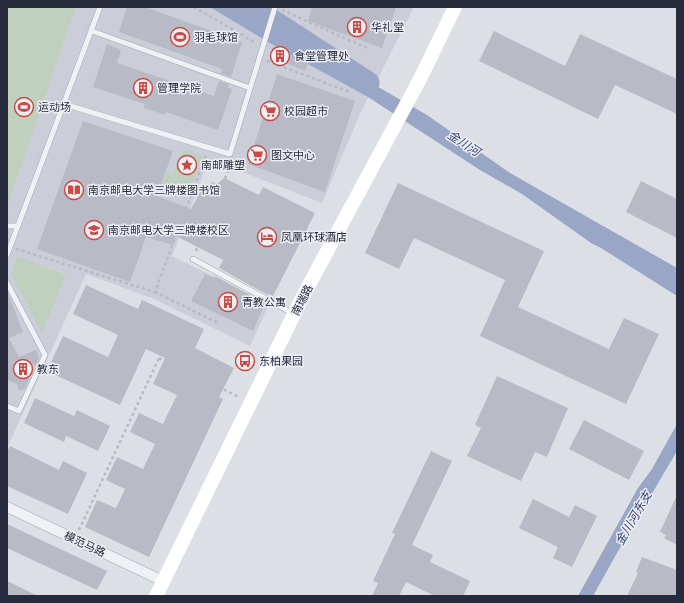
<svg xmlns="http://www.w3.org/2000/svg" width="684" height="603" font-family="Quicksand,'Noto Sans SC',sans-serif">
<rect width="100%" height="100%" fill="#dddfe7"/>
<!-- built -->
<path fill="#cbced8" d="M 7,7 L 414,7 L 360,114 L 322,203 L 209,159 L 172,256 L 269,304 L 250,346 L 154,299 L 86,274 L 7,448 Z"/>
<!-- green -->
<path fill="#c0d0bf" d="M 7,7 L 76,7 L 7,207 Z
M 183,149 L 202,156 L 188,197 L 161,187 L 166,172 L 173,175 Z
M 17,256 L 66,275 L 42,333 L 11,274 Z"/>
<!-- water -->
<path fill="#99a6c6" d="M 210,7 L 243,7 L 312,49 L 427,115 L 510,173 L 677,268 L 677,296 L 601,248 L 591,243 L 522,194 L 480,170 L 368,97 L 268,42 Z
M 677,424 L 677,451 L 617,553 L 593,596 L 578,596 L 638,488 L 652,469 Z"/>
<g fill="none" stroke-linecap="round" stroke-linejoin="round">
<!-- river -->
<path stroke="#99a6c6" stroke-width="23" d="M 251,7 L 368,83"/>
</g>
<!-- building -->
<path fill="#b8bac6" d="M 127,7 L 145,7 L 242,42 L 231,77 L 221,73 L 222,69 L 119,32 Z
M 312,7 L 396,7 L 382,48 L 308,21 Z
M 494,31 L 565,66 L 580,34 L 677,79 L 677,114 L 615,85 L 598,119 L 479,61 Z
M 107,44 L 121,50 L 117,63 L 214,96 L 219,81 L 229,84 L 228,88 L 232,89 L 218,130 L 166,112 L 165,115 L 154,111 L 143,108 L 145,104 L 93,87 Z
M 273,47 L 308,63 L 305,71 L 270,56 Z
M 277,74 L 355,101 L 325,192 L 248,164 Z
M 83,121 L 173,151 L 157,196 L 191,209 L 200,192 L 211,182 L 217,184 L 224,178 L 259,195 L 263,187 L 315,213 L 273,296 L 269,294 L 268,295 L 219,268 L 223,260 L 176,236 L 173,245 L 146,237 L 130,282 L 37,249 Z
M 641,181 L 677,199 L 677,238 L 626,212 Z
M 398,183 L 544,251 L 518,307 L 609,349 L 624,318 L 659,334 L 626,404 L 480,336 L 505,280 L 414,238 L 399,269 L 365,253 Z
M 205,274 L 214,278 L 215,276 L 265,303 L 253,331 L 191,301 Z
M 86,285 L 138,309 L 142,300 L 204,329 L 195,348 L 234,368 L 219,397 L 223,399 L 149,557 L 85,527 L 97,500 L 116,508 L 125,489 L 106,480 L 117,457 L 143,469 L 155,444 L 130,432 L 139,413 L 163,424 L 177,395 L 153,384 L 165,358 L 146,349 L 120,405 L 47,371 L 63,336 L 108,357 L 118,335 L 73,314 Z
M 8,293 L 23,332 L 9,338 L 19,357 L 36,350 L 39,358 L 36,366 L 20,358 L 30,377 L 25,388 L 19,391 L 17,384 L 7,380 Z
M 497,376 L 568,408 L 547,457 L 535,452 L 521,481 L 467,456 L 481,428 L 475,425 Z
M 35,398 L 74,416 L 77,410 L 110,426 L 98,451 L 66,436 L 64,442 L 24,423 Z
M 584,420 L 644,451 L 629,480 L 569,449 Z
M 10,446 L 59,470 L 63,461 L 87,473 L 68,514 L 7,486 L 7,452 Z
M 431,451 L 452,461 L 412,545 L 433,555 L 430,562 L 470,581 L 463,596 L 435,596 L 406,582 L 399,596 L 372,596 L 378,583 L 373,581 L 395,534 L 392,533 Z
M 677,495 L 677,545 L 664,538 L 666,535 L 660,532 Z
M 533,499 L 569,517 L 575,505 L 597,516 L 572,567 L 553,558 L 558,547 L 519,528 Z
M 7,524 L 107,571 L 97,590 L 7,548 Z
M 642,557 L 677,570 L 677,596 L 627,596 L 638,573 L 636,572 Z
M 7,581 L 38,596 L 7,596 Z"/>
<g fill="none" stroke-linecap="round" stroke-linejoin="round">
<defs>
<path id="lane" d="M 92,31 L 250,88
M 64,104 L 230,154 L 275,7
M 7,226 L 18,226
M 7,255 L 100,7
M 193,259 L 294,314
M 7,283 L 45,355 L 19,411 L 7,406"/>
<path id="street" d="M 7,507 L 163,581"/>
</defs>
<!-- lane casing -->
<use href="#lane" stroke="#a3a5b1" stroke-width="6"/>
<!-- street casing -->
<use href="#street" stroke="#a3a5b1" stroke-width="11"/>
<!-- path -->
<path stroke="#b8bac1" stroke-width="2.5" stroke-dasharray="3 3" stroke-linecap="butt" d="M 194,7 L 256,43
M 282,10 L 367,48
M 267,61 L 350,92
M 16,249 L 155,292 L 206,155
M 196,251 L 230,166 L 230,161
M 155,292 L 218,323
M 159,358 L 239,397
M 79,530 L 172,330"/>
<!-- lane -->
<use href="#lane" stroke="#f0f1f5" stroke-width="5"/>
<!-- street -->
<use href="#street" stroke="#f0f1f5" stroke-width="10"/>
<!-- secondary -->
<path stroke="#fff" stroke-width="14" d="M 156,596 L 303,296 L 420,79 L 455,7"/>
</g>
<!-- icons -->
<defs>
<symbol id="building-ring" viewBox="-11 -11 22 22"><circle r="9.5" fill="#edeef4" stroke="#c84c46" stroke-width="1.5"/><path d="M-4-6H4V6H1V3H-1V6H-4ZM-2.5-4.3h1.7v1.8h-1.7ZM.8-4.3h1.7v1.8H.8ZM-2.5-1h1.7V.8h-1.7ZM.8-1h1.7V.8H.8Z" fill="#c84c46"/></symbol>
<symbol id="stadium-ring" viewBox="-11 -11 22 22"><circle r="9.5" fill="#edeef4" stroke="#c84c46" stroke-width="1.5"/><path d="M0-5a6.5 5 0 1 0 0 10a6.5 5 0 1 0 0-10ZM-3.5-1.8h7v3.6h-7Z" fill="#c84c46"/></symbol>
<symbol id="supermarket-ring" viewBox="-11 -11 22 22"><circle r="9.5" fill="#edeef4" stroke="#c84c46" stroke-width="1.5"/><path d="M-6-5.5h2.5l.6 2H6L4.5 2H-2.5L-4.4-4H-6ZM-1.5 3.2a1.3 1.3 0 1 0 .1 0ZM3 3.2a1.3 1.3 0 1 0 .1 0Z" fill="#c84c46"/></symbol>
<symbol id="sight-ring" viewBox="-11 -11 22 22"><circle r="9.5" fill="#edeef4" stroke="#c84c46" stroke-width="1.5"/><path d="M0-6L1.8-2.2L6-1.7L2.9 1.2L3.7 5.4L0 3.3L-3.7 5.4L-2.9 1.2L-6-1.7L-1.8-2.2Z" fill="#c84c46"/></symbol>
<symbol id="library-ring" viewBox="-11 -11 22 22"><circle r="9.5" fill="#edeef4" stroke="#c84c46" stroke-width="1.5"/><path d="M-6-4Q-3-5.5-.7-3.5V5Q-3 3-6 4ZM6-4Q3-5.5 .7-3.5V5Q3 3 6 4Z" fill="#c84c46"/></symbol>
<symbol id="university-ring" viewBox="-11 -11 22 22"><circle r="9.5" fill="#edeef4" stroke="#c84c46" stroke-width="1.5"/><path d="M0-5L7-2L0 1L-7-2ZM-4 1L0 2.5L4 1V4Q0 6-4 4Z" fill="#c84c46"/></symbol>
<symbol id="hotel-ring" viewBox="-11 -11 22 22"><circle r="9.5" fill="#edeef4" stroke="#c84c46" stroke-width="1.5"/><path d="M-6-4.5h1.5V1H6V5H4.5V3h-9V5H-6ZM-4 0a1.8 1.8 0 1 1 3.6 0ZM.5 0V-2.5h3Q6-2.5 6 0Z" fill="#c84c46"/></symbol>
<symbol id="bus-ring" viewBox="-11 -11 22 22"><circle r="9.5" fill="#edeef4" stroke="#c84c46" stroke-width="1.5"/><path d="M-5-6H5V4H4V6H2V4H-2V6H-4V4H-5ZM-3.5-4V0h7V-4ZM-3.5 1.2v1.5H-2V1.2ZM2 1.2v1.5H3.5V1.2Z" fill="#c84c46"/></symbol>
</defs>
<g fill-rule="evenodd">
<use href="#building-ring" x="346" y="16" width="22" height="22"/>
<use href="#stadium-ring" x="169" y="26" width="22" height="22"/>
<use href="#building-ring" x="269" y="45" width="22" height="22"/>
<use href="#building-ring" x="132" y="77" width="22" height="22"/>
<use href="#stadium-ring" x="13" y="96" width="22" height="22"/>
<use href="#supermarket-ring" x="259" y="100" width="22" height="22"/>
<use href="#supermarket-ring" x="246" y="144" width="22" height="22"/>
<use href="#sight-ring" x="176" y="154" width="22" height="22"/>
<use href="#library-ring" x="63" y="179" width="22" height="22"/>
<use href="#university-ring" x="83" y="219" width="22" height="22"/>
<use href="#hotel-ring" x="256" y="226" width="22" height="22"/>
<use href="#building-ring" x="217" y="291" width="22" height="22"/>
<use href="#bus-ring" x="234" y="350" width="22" height="22"/>
<use href="#building-ring" x="12" y="358" width="22" height="22"/>
</g>
<g text-anchor="middle" dominant-baseline="central" stroke-width="3" stroke-linejoin="round" paint-order="stroke">
<!-- poi labels -->
<g font-size="11" fill="#272b3d" stroke="#edeef4" text-anchor="start">
<text x="371" y="27">华礼堂</text>
<text x="194" y="37">羽毛球馆</text>
<text x="294" y="56">食堂管理处</text>
<text x="157" y="88">管理学院</text>
<text x="38" y="107">运动场</text>
<text x="284" y="111">校园超市</text>
<text x="271" y="155">图文中心</text>
<text x="201" y="165">南邮雕塑</text>
<text x="88" y="190">南京邮电大学三牌楼图书馆</text>
<text x="108" y="230">南京邮电大学三牌楼校区</text>
<text x="281" y="237">凤凰环球酒店</text>
<text x="242" y="302">青教公寓</text>
<text x="259" y="361">东柏果园</text>
<text x="37" y="369">教东</text>
</g>
<!-- street labels -->
<g font-size="11" fill="#272b3d" stroke="#edeef4">
<text transform="translate(302 300) rotate(-63)">南瑞路</text>
<text transform="translate(85 544) rotate(25)">模范马路</text>
</g>
<!-- water labels -->
<g font-size="12" font-style="italic" fill="#33426f" stroke="#edeef4">
<text transform="translate(464 143) rotate(33)">金川河</text>
<text transform="translate(633 518) rotate(-60)">金川河东支</text>
</g>
</g>
<!-- border -->
<rect width="684" height="603" fill="none" stroke="#272b3d" stroke-width="16"/>
</svg>
